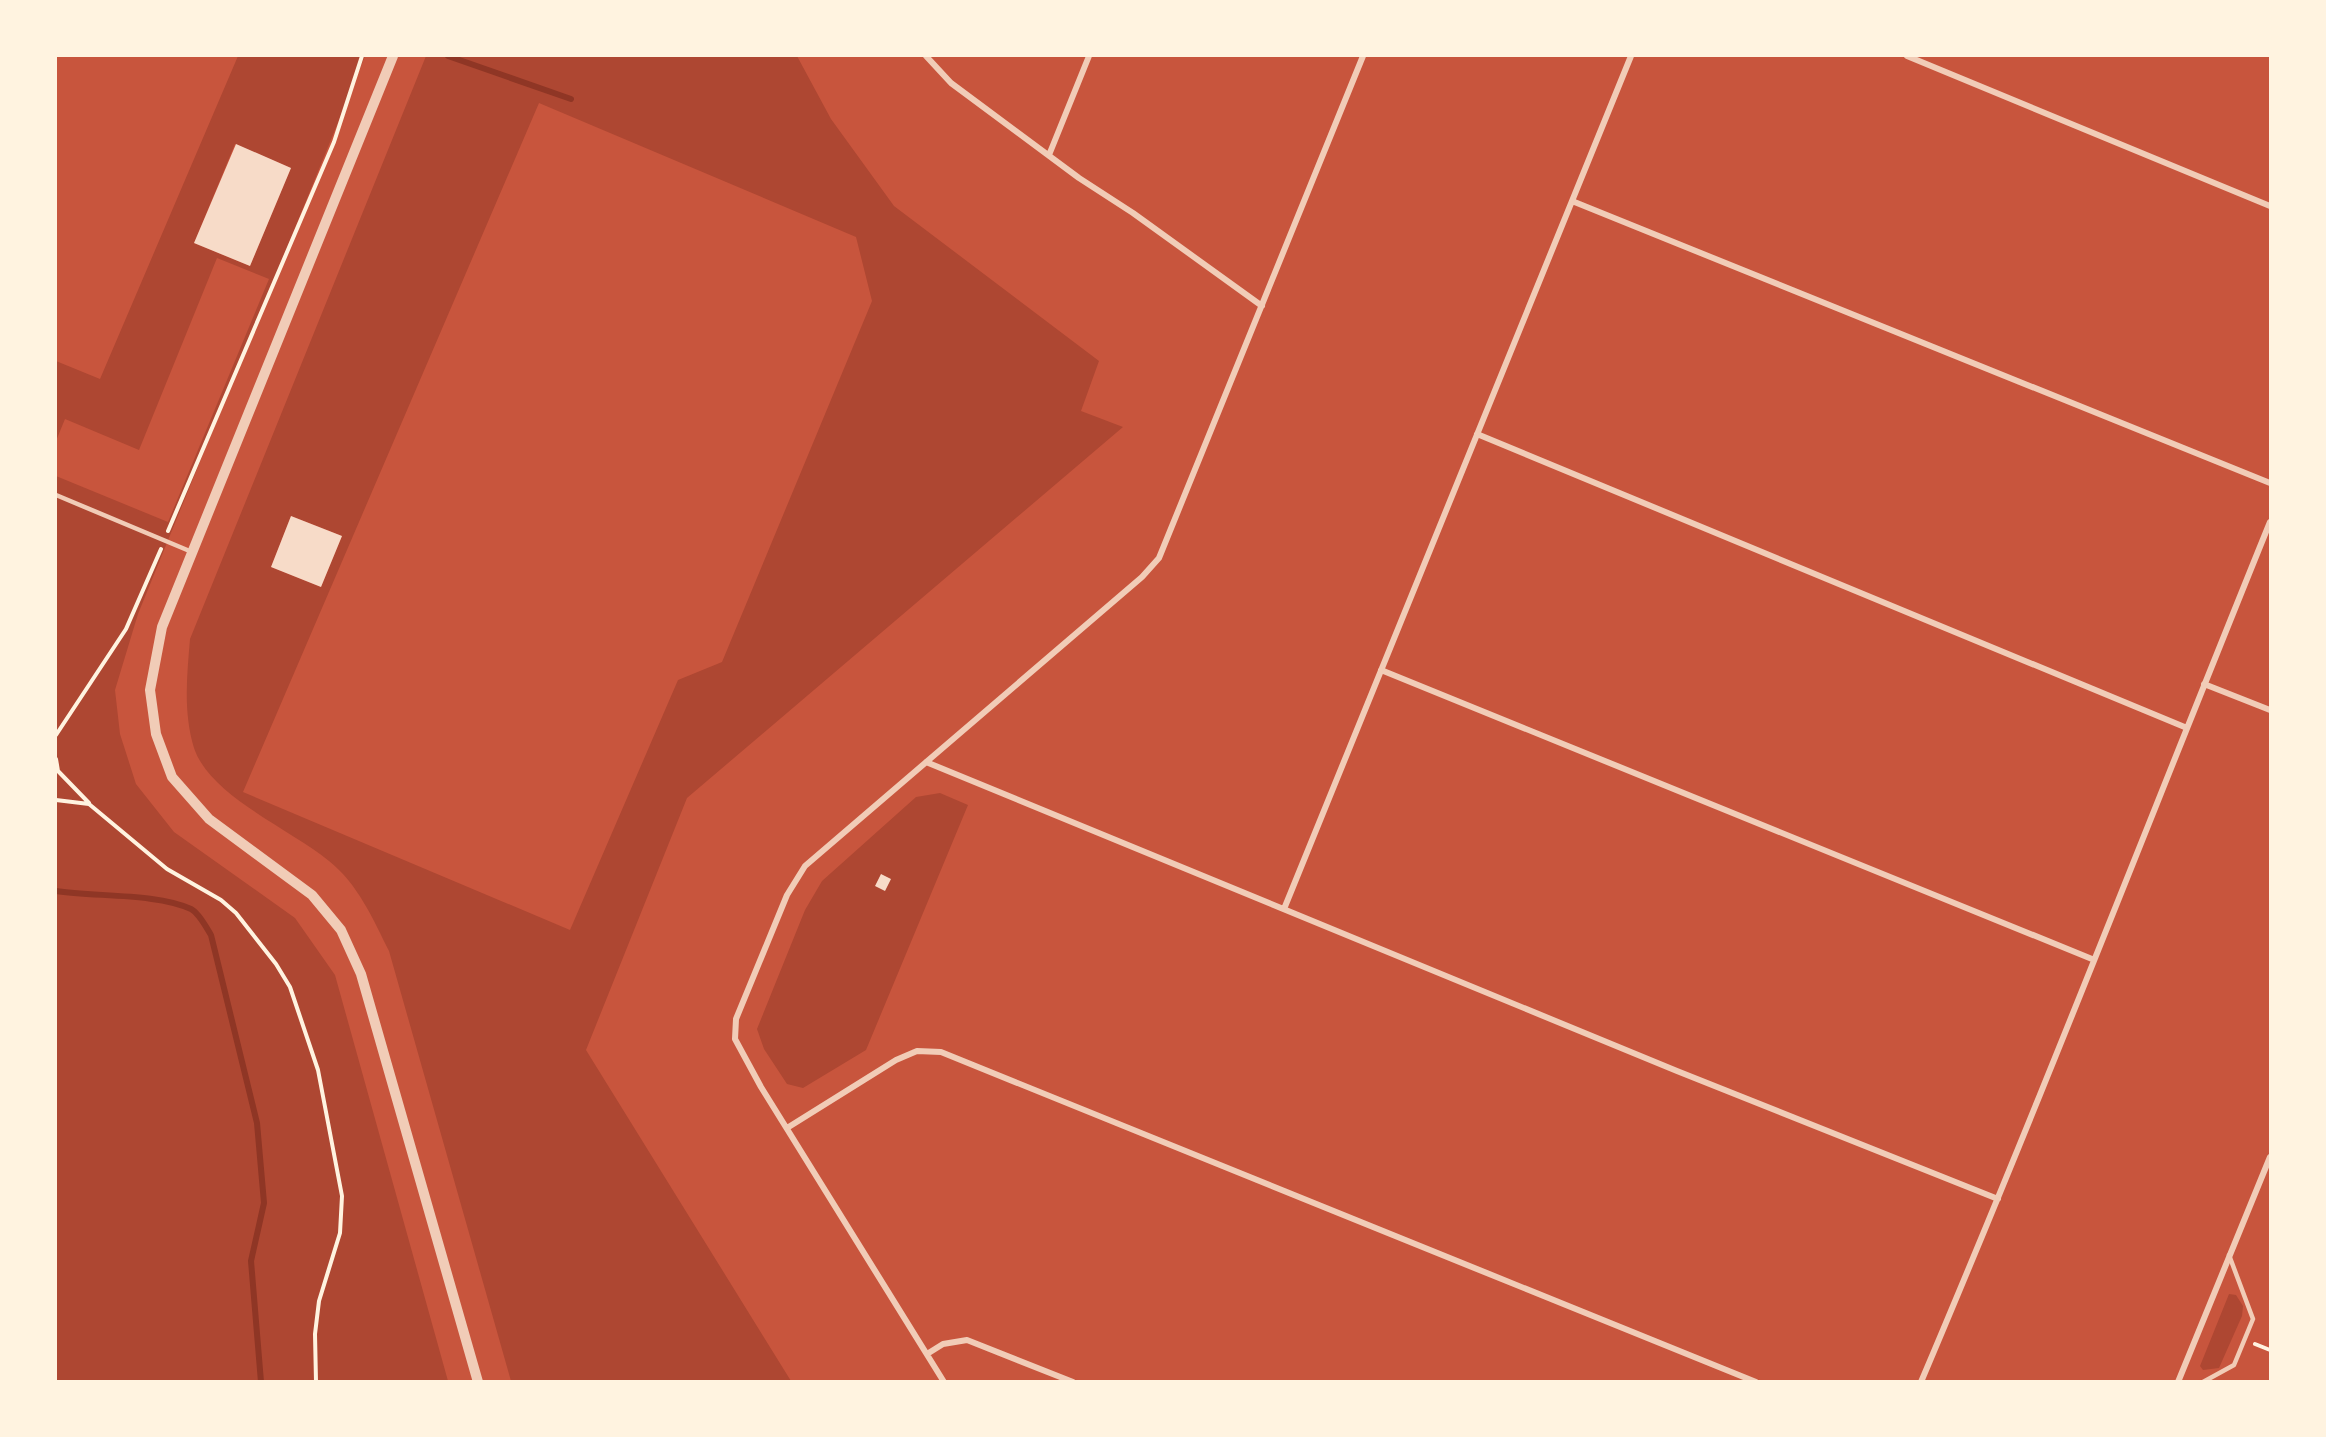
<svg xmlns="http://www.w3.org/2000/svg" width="2326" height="1437" font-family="Roboto,sans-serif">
<rect width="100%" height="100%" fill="#c8553d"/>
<!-- green -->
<path fill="#ae4732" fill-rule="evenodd" d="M 238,56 L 365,56 L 138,614 L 115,690 L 120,734 L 136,784 L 174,832 L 295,918 L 335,975 L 448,1381 L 56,1381 L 56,476 L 168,522 L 269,279 L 217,258 L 139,450 L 65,419 L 56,441 L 56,361 L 100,379 ZM 235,144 L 291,168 L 250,266 L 194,243 Z
M 426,56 L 797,56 L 831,119 L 894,206 L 1099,361 L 1081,411 L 1123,427 L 687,798 L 586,1050 L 791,1381 L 511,1381 L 389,951 C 373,919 358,884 329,861 C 290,829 210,796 194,748 C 183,712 187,675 190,639 ZM 539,103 L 856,237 L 872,301 L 722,662 L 678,680 L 570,930 L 243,792 ZM 291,516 L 342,536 L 321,587 L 271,567 Z
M 940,793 L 968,805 L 866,1050 L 803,1088 L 787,1084 L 764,1049 L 757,1029 L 805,910 L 822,881 L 916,797 Z
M 2229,1294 L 2236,1295 L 2243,1306 L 2242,1316 L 2219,1368 L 2203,1370 L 2200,1366 Z"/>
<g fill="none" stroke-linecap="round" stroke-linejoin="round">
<!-- stream -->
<path stroke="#8f3625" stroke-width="6" d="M 448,56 L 571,99
M 56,891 C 94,897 157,893 191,909 C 199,913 206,927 211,935 L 257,1123 L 264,1203 L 251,1261 L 261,1382"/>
</g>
<!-- building -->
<path fill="#f7dbc8" d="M 236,144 L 291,168 L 250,266 L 194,243 Z
M 291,516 L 342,536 L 321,587 L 271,567 Z
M 881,874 L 891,879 L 885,891 L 875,886 Z"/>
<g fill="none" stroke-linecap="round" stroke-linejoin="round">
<!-- path -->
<path stroke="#fff3e0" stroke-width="4" d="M 168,531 L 334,142 L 362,56
M 56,735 L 126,629 L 161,549
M 56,759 L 58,771 L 89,803
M 56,800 L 89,804 L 167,869 L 221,900 L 236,913 L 276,964 L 290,987 L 318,1070 L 342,1196 L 340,1233 L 319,1301 L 315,1334 L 316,1382
M 2255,1344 L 2270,1350"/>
<!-- service -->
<path stroke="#f1ccb7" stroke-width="4.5" d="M 56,495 L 192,552
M 2203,1382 L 2234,1365 L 2253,1319 L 2229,1255"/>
<!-- minor -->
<path stroke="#f1ccb7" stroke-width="6" d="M 926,56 L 951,83 L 1079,178 L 1133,213 L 1262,306
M 1907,56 L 2270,206
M 1049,155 L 1089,56
M 1572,201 L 2270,483
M 1477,434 L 2187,728
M 1381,670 L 2092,959
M 2204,684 L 2270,710
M 926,762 L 1677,1071 L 1998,1199
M 1284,909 L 1631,56
M 787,1128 L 896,1060 L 917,1051 L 941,1052 L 1756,1382
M 927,1354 L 943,1344 L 967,1340 L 1073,1382
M 944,1382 L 761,1087 L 735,1039 L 736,1019 L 787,895 L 805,866 L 1142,577 L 1159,558 L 1363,56
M 1921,1382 C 2042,1097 2154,808 2270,522
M 2178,1382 L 2270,1157"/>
<!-- tertiary -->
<path stroke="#f1ccb7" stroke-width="10" d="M 393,56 L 162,627 L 150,690 L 156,734 L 172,777 L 209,819 L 312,895 L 341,930 L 361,974 L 478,1382"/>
</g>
<!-- border -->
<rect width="2326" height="1437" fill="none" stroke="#fff3e0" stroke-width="114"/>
</svg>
